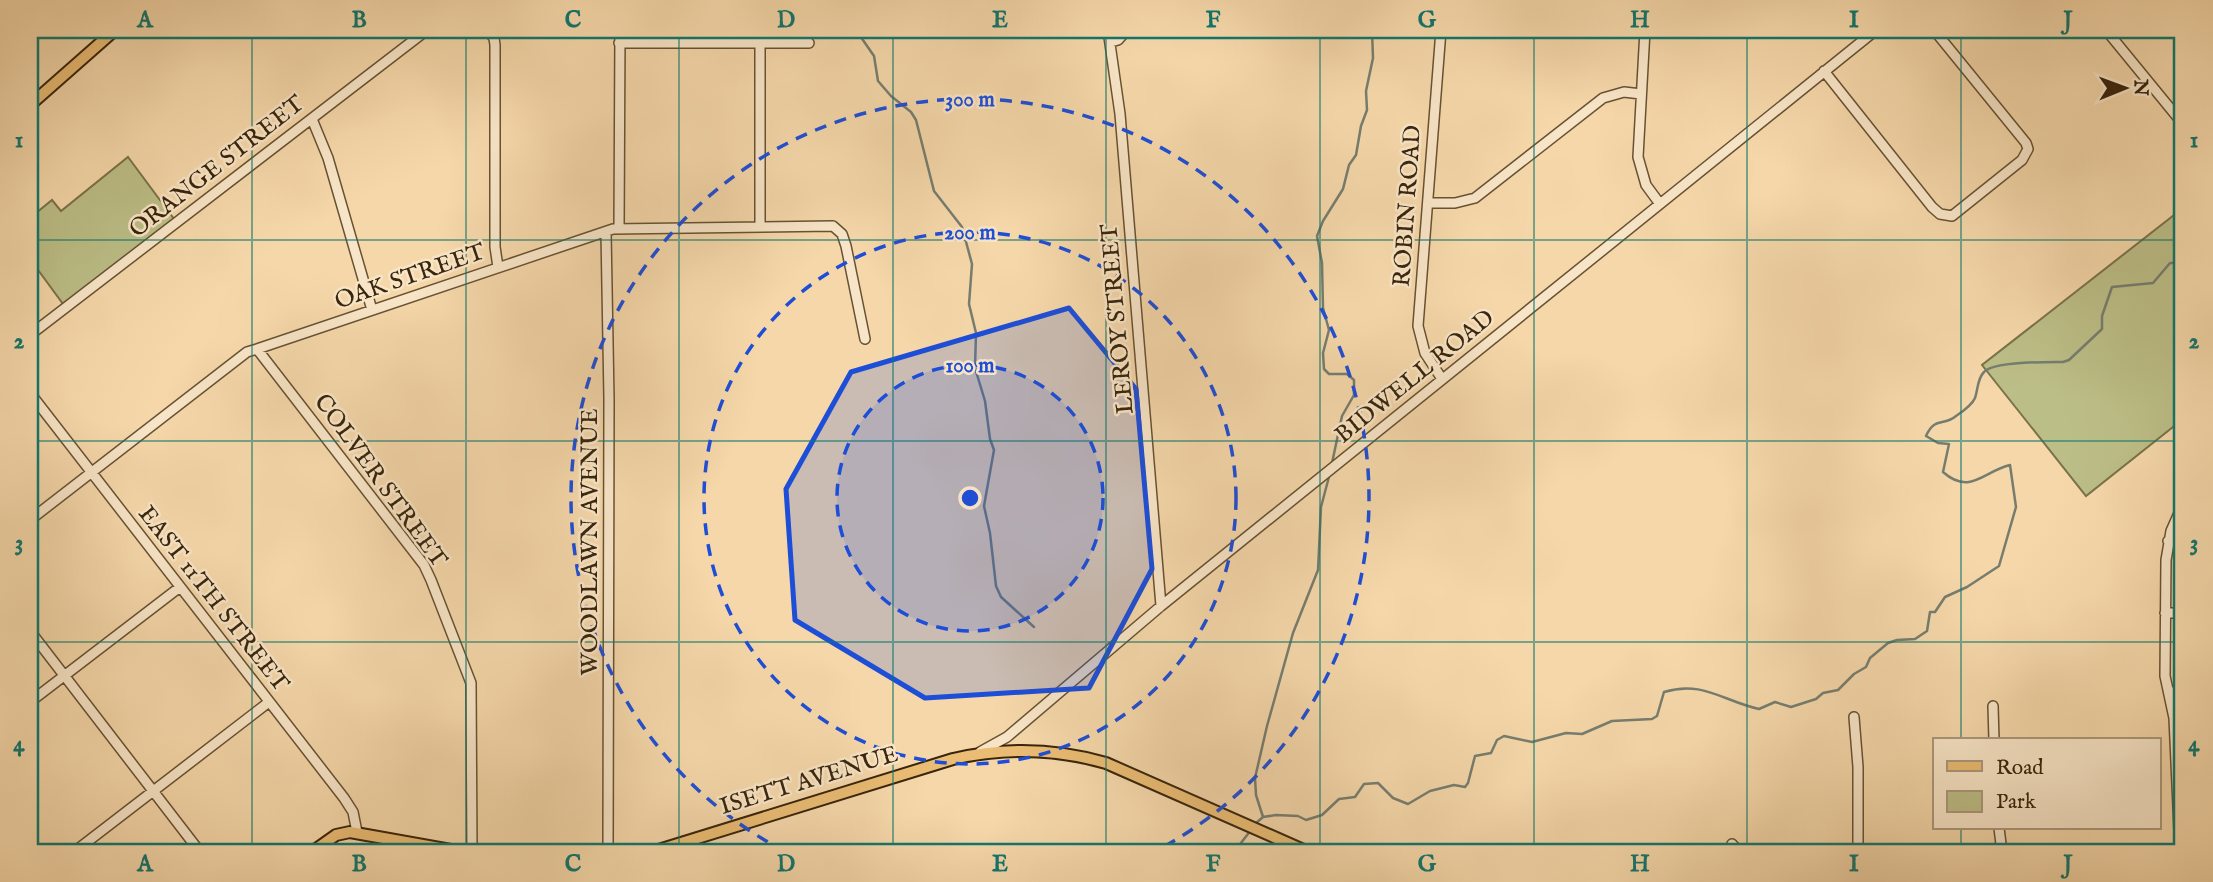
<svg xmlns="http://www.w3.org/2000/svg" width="2213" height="882" font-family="'IM FELL English',serif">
<rect width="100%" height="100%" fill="#f5d7a9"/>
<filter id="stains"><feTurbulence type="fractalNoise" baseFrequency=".00286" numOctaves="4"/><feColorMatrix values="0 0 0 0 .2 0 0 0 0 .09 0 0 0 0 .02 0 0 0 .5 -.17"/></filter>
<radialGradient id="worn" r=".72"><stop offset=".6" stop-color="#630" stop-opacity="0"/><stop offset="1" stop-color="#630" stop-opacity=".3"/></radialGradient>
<!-- green -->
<path fill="#bcbe87" stroke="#7a724a" stroke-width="2" d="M 128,157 L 177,223 L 66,308 L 30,259 L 30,218 L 52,200 L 61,211 Z
M 2183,208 L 2183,419 L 2086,496 L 1982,365 Z
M 2169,693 L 2183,693 L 2183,852 Z"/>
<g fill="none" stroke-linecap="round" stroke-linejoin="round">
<!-- stream -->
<path stroke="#767d6f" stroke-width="2.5" d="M 856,30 L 874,56 L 878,81 L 891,96 L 911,112 L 916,120 L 934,191 L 962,227 L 972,264 L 969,304 L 976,333 L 975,368 L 985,401 L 990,439 L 994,450 L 984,506 L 990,533 L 996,586 L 1001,597 L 1034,627
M 1332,463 L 1342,416 L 1354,395 L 1354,380 L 1347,374 L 1329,374 L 1324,369 L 1323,353 L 1329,330 L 1323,308 L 1322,263 L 1317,236 L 1323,221 L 1343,189 L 1349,165 L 1356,155 L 1361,126 L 1367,110 L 1366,91 L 1373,58 L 1372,30
M 1263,817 L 1256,795 L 1255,778 L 1267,726 L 1293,633 L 1318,570 L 1321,507 L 1330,473
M 1255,824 L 1263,817 L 1276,815 L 1298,816 L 1306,820 L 1322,815 L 1339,799 L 1355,797 L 1364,784 L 1378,783 L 1393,798 L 1408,804 L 1430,791 L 1454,785 L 1465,787 L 1468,783 L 1475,756 L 1491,753 L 1497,740 L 1504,736 L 1532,742 L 1566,733 L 1582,734 L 1612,721 L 1652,719 L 1657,716 L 1664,692 C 1702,680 1723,701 1759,709 L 1775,702 L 1791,707 L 1816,699 L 1823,693 L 1838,690 L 1854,674 L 1866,667 L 1870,658 L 1888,643 L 1897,640 L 1915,639 L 1927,631 L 1930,612 L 1935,612 L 1945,597 L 1967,587 L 1999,566 L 2016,507 L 2010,465 C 1984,471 1970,496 1943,472 L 1949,444 L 1938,443 L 1926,436 C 1935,416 1943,427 1956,416 C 1962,412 1972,405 1975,398 C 1978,390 1977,379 1984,372 C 1994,361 2047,362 2063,362 L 2069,360 L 2102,329 L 2102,316 L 2112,287 L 2153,283 L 2170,263 L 2179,263 L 2183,258
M 1234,852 L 1251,830"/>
<defs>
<path id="minor" d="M 487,30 L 494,38 L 495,45 L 495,247 L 498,267
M 1108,30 L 1120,114 L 1161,606
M 1441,30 L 1418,326 L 1425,353 L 1442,379
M 1645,30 L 1638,157 L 1646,185 L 1660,204
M 2106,30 L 2183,124
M 1111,42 L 1118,40 L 1127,30
M 619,43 L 809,43
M 1824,71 L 1932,207 L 1940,214 L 1952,216 L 2022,160 L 2028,149 L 2026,143 L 1934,30
M 312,119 L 328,158 L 372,310
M 1428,203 L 1455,203 L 1475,198 L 1603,98 L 1624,92 L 1641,94
M 760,226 L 760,44
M 619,229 L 620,30
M 606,232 L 609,399 L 608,852
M 30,335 L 427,30
M 257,349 L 424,565 L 431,580 L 471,683 L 472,852
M 30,393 L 344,798 L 353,812 L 357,832
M 30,520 L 247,352 L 257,349 L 613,229 L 833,226 L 842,234 L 846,246 L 865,339
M 2168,541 L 2183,541
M 2165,613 L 2183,613
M 30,631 L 200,852
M 2169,693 L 2183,690
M 30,702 L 180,587
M 1993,706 L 1994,740
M 1854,717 L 1858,767 L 1858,852
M 980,752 L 1007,737 L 1161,606 L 1876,30
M 1999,828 L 2002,852
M 1732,844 L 1739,852
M 74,852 L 269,702
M 2180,852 L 2174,718 L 2165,676 L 2166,560 L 2171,531 L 2183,504"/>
<path id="major" d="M 30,105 L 115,30
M 312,852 L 336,835 L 350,832 L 462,852
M 652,852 L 953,759 C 1005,747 1054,748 1106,763 L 1308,852"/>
</defs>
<!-- minor casing -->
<use href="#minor" stroke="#675233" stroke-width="12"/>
<!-- major casing -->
<use href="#major" stroke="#38250c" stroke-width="14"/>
<!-- minor -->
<use href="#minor" stroke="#f8e5c7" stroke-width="9"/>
<!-- major -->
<use href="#major" stroke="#eabc74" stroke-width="10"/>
</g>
<!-- marked area -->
<path fill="#1d4ed8" fill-opacity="0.2" stroke="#1d4ed8" stroke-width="5" stroke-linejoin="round" d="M 1069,308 L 1136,389 L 1152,569 L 1089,688 L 925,698 L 795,620 L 786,489 L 851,372 Z"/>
<!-- grid -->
<path fill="none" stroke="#0f766e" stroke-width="2" stroke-opacity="0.55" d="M 252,30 L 252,852M 466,30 L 466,852M 679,30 L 679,852M 893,30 L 893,852M 1106,30 L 1106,852M 1320,30 L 1320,852M 1534,30 L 1534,852M 1747,30 L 1747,852M 1961,30 L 1961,740M 30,240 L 2183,240M 30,441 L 2183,441M 30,642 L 2183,642M 1961,828 L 1961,852"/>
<!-- distance rings -->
<circle cx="970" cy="498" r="133" fill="#1d4ed8" fill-opacity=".12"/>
<g fill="none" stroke="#1d4ed8" stroke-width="3.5" stroke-dasharray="12 9">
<circle cx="970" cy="498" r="133"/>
<circle cx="970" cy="498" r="266"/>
<path d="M786 852A399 399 0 1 1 1154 852"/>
</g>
<g text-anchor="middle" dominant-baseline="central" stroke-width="5" stroke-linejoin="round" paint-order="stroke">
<!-- street labels -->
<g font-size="24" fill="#38250c" stroke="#f8e5c7">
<text transform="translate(217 167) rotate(-38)">ORANGE STREET</text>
<text transform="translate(1408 206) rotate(-86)">ROBIN ROAD</text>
<text transform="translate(410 277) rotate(-19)">OAK STREET</text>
<text transform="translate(1118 319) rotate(-95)">LEROY STREET</text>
<text transform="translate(1415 377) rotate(-39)">BIDWELL ROAD</text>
<text transform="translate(380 481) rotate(54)">COLVER STREET</text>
<text transform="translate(590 542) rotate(-90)">WOODLAWN AVENUE</text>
<text transform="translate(213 599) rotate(52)">EAST 11TH STREET</text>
<text transform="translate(809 781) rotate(-17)">ISETT AVENUE</text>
</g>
</g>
<circle cx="970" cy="498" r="10" fill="#1d4ed8" stroke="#f8e5c7" stroke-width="3.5"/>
<g font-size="21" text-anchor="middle" font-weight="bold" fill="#1d4ed8" stroke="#f8e5c7" stroke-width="5" stroke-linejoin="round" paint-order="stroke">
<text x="970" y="106">300 m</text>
<text x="970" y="239">200 m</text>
<text x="970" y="372">100 m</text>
</g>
<!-- margin -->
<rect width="2213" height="882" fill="none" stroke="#f5d7a9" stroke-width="77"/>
<!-- legend -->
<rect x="1933" y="738" width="228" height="91" fill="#f8e5c7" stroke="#ab987c" stroke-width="2"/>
<rect x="1947" y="761" width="35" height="10" fill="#eabc74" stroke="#ab987c" stroke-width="2"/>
<text x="1996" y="774" font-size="21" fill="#38250c">Road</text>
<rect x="1947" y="791" width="35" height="21" fill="#bcbe87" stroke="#ab987c" stroke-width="2"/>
<text x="1996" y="808" font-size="21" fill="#38250c">Park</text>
<!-- north arrow -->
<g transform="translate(2125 88) rotate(89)" stroke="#f8e5c7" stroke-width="5" paint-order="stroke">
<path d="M0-5L12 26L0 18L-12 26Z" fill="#38250c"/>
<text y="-10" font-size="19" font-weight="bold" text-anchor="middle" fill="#38250c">N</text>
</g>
<rect x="38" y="38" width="2136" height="806" fill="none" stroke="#0f766e" stroke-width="2.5"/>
<g font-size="23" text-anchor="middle" font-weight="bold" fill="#0f766e">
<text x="145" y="27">A</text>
<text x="359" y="27">B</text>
<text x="573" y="27">C</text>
<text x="786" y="27">D</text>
<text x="1000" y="27">E</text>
<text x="1213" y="27">F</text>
<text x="1427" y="27">G</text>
<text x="1640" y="27">H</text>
<text x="1854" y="27">I</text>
<text x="2068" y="27">J</text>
<text x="19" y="147">1</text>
<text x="2194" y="147">1</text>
<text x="19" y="348">2</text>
<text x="2194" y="348">2</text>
<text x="19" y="550">3</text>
<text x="2194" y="550">3</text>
<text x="19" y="751">4</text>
<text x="2194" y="751">4</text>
<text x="145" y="871">A</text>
<text x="359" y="871">B</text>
<text x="573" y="871">C</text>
<text x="786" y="871">D</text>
<text x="1000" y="871">E</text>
<text x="1213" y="871">F</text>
<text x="1427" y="871">G</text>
<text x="1640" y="871">H</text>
<text x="1854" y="871">I</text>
<text x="2068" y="871">J</text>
</g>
<rect width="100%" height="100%" filter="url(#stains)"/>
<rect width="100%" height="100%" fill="url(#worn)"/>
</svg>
